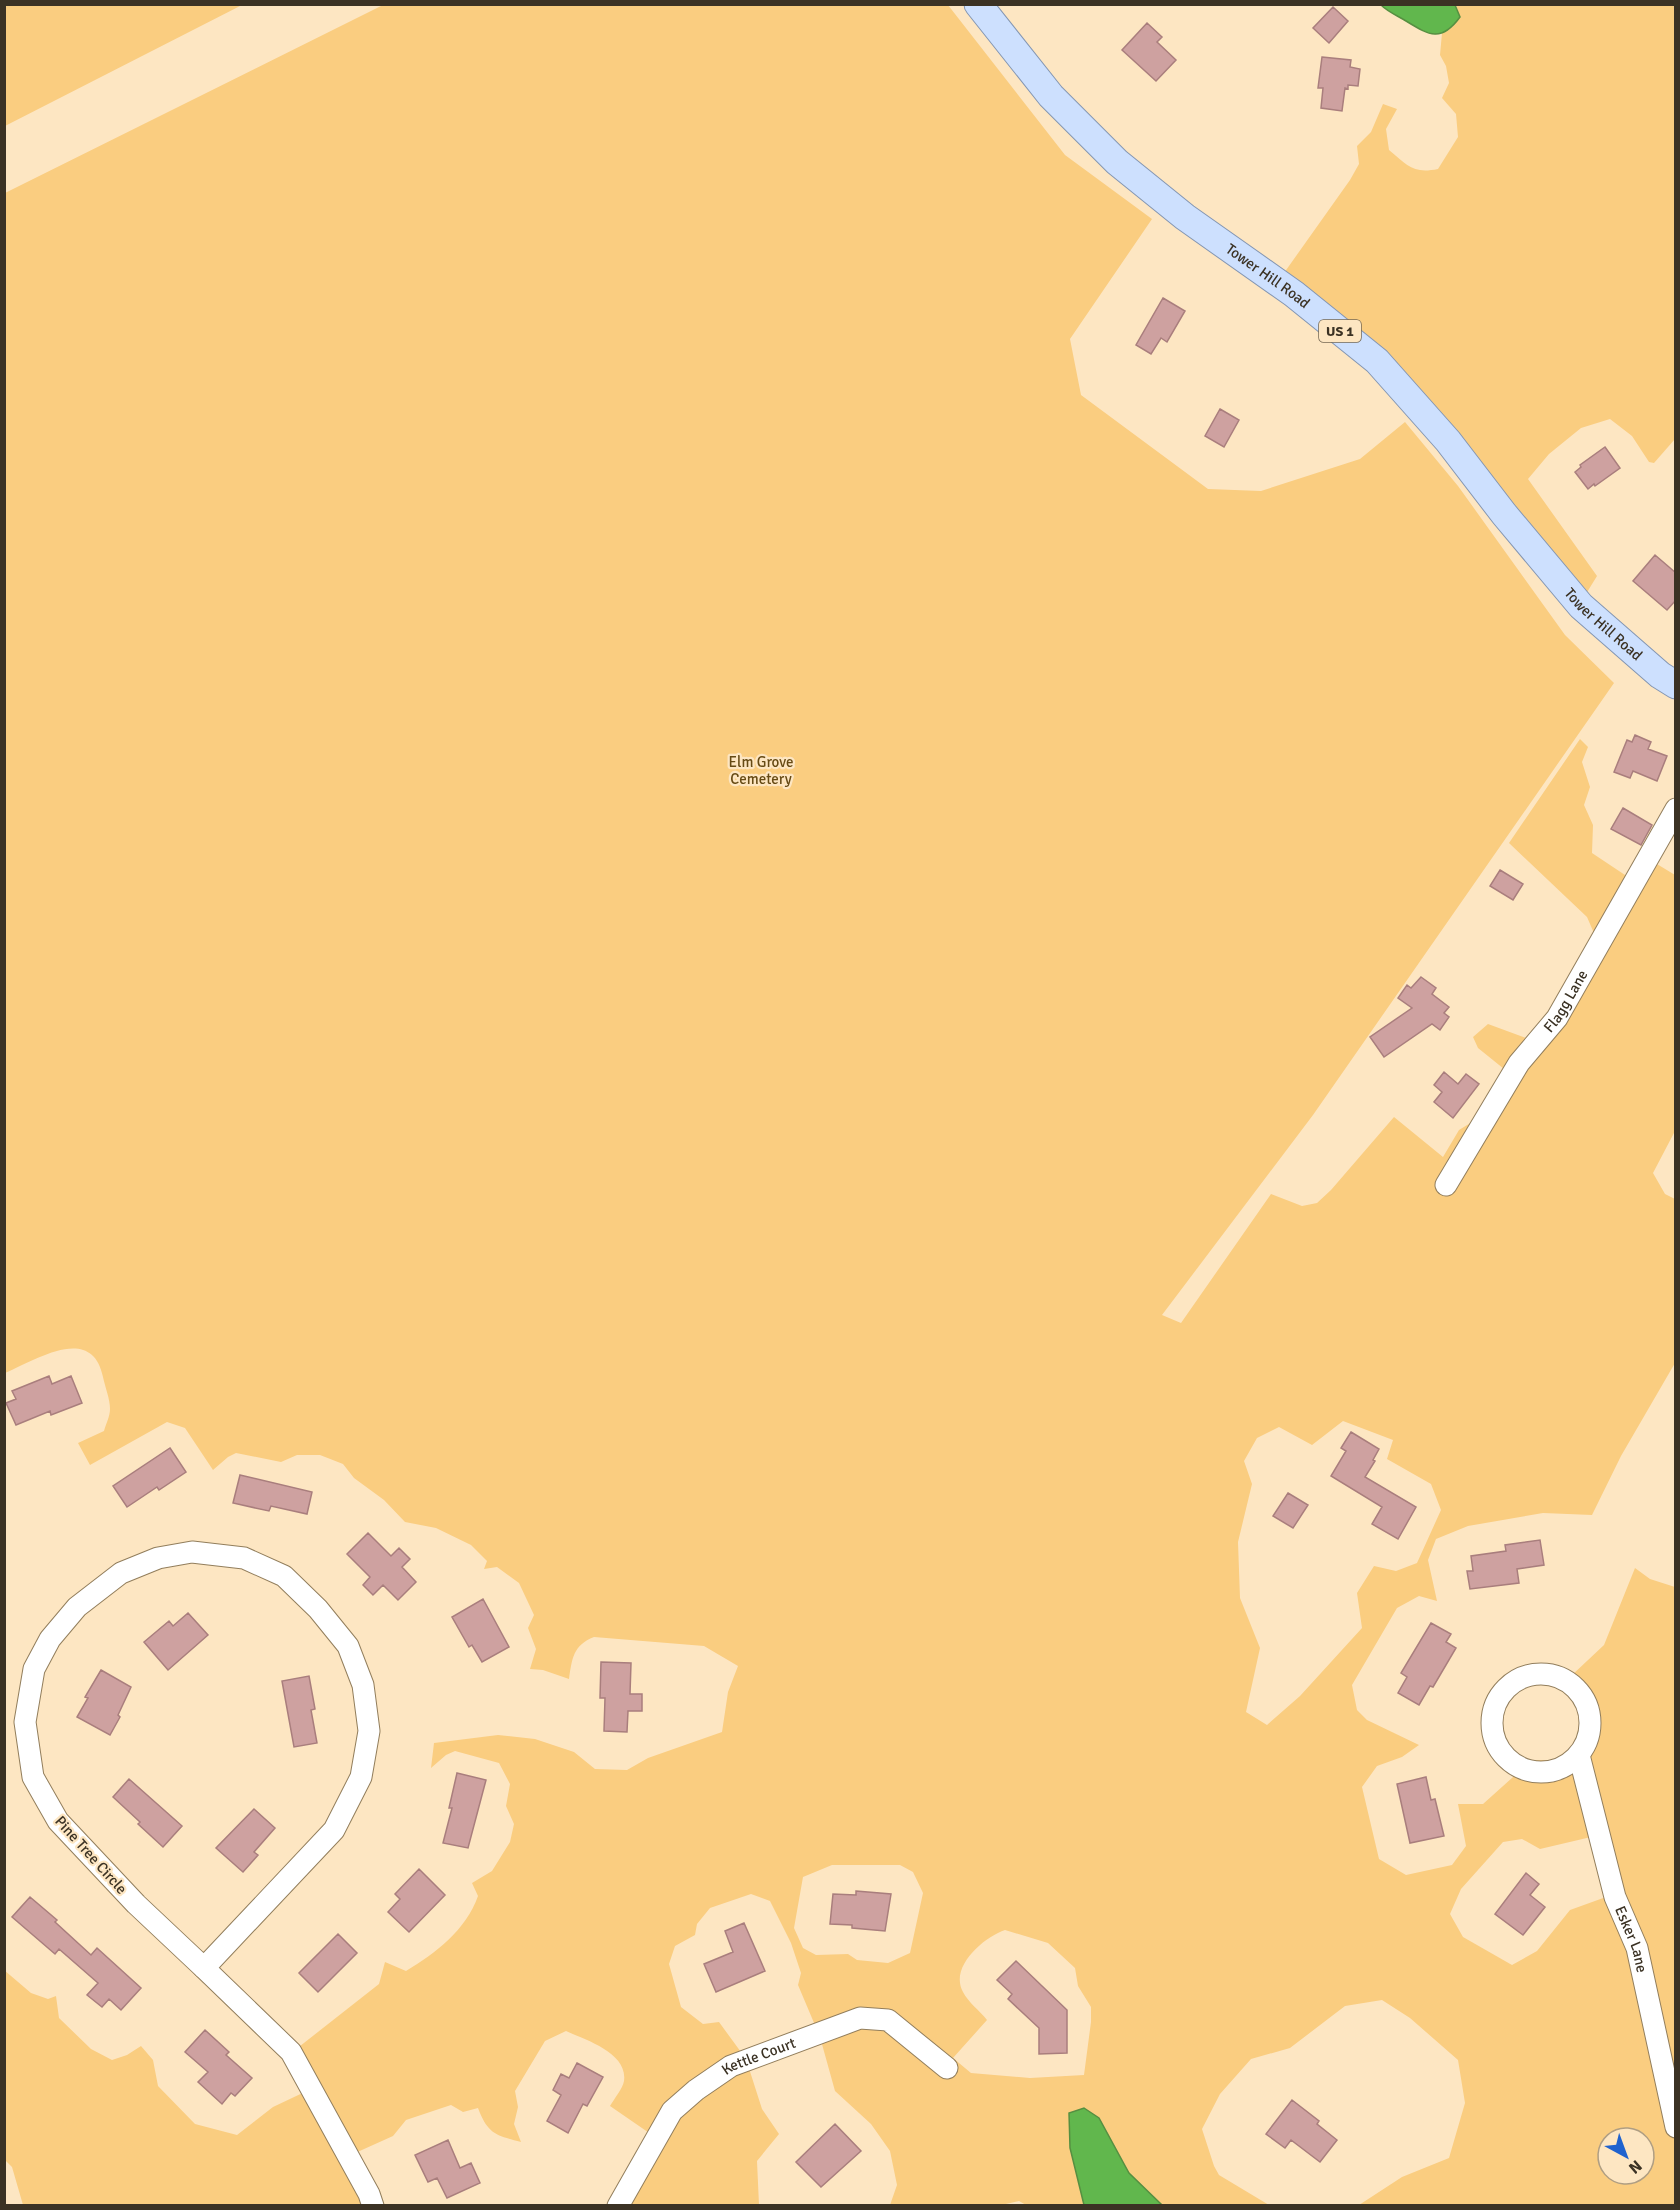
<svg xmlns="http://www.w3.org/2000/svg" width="1680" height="2210" font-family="Signika,sans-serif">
<rect width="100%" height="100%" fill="#fde6c2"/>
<!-- green -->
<path fill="#facd80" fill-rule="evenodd" d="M 5,4 L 242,4 L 242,5 L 5,126 Z
M 383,5 L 948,5 L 1065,155 L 1152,219 L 1070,339 L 1081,395 L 1208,489 L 1261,491 L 1360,459 L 1405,422 L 1458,486 L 1565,635 L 1614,683 L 1313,1115 L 1162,1315 L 1181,1323 L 1271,1194 L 1302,1206 L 1317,1203 L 1331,1190 L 1394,1117 L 1443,1157 L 1459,1130 L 1490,1111 L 1509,1073 L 1478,1048 L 1473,1037 L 1488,1024 L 1540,1043 L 1600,947 L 1587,917 L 1509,843 L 1580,739 L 1588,747 L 1582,762 L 1590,787 L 1584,805 L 1593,825 L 1592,853 L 1634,881 L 1652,861 L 1675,875 L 1675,1131 L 1653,1173 L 1665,1194 L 1675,1199 L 1675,1363 L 1621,1456 L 1592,1515 L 1543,1513 L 1468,1526 L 1436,1539 L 1428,1560 L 1437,1601 L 1419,1596 L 1397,1608 L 1352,1685 L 1357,1710 L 1367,1720 L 1419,1745 L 1402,1757 L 1377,1766 L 1362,1787 L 1379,1859 L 1406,1875 L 1452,1865 L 1466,1846 L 1458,1804 L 1483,1804 L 1532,1760 L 1581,1760 L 1589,1758 L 1584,1695 L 1571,1676 L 1604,1645 L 1635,1568 L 1650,1579 L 1675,1587 L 1675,2205 L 1359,2205 L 1402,2177 L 1449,2158 L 1465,2103 L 1458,2060 L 1410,2018 L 1382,2000 L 1345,2006 L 1290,2048 L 1251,2059 L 1220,2094 L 1202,2129 L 1214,2166 L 1219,2175 L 1269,2205 L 1162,2205 L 1129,2173 L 1099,2118 L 1069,2114 L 1070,2148 L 1084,2205 L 1026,2205 L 1019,2201 L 997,2206 L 890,2205 L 897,2185 L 890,2151 L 871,2124 L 835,2091 L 820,2037 L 798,1985 L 801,1973 L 791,1943 L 770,1901 L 751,1894 L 710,1908 L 697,1924 L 695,1935 L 675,1946 L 669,1964 L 681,2007 L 703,2024 L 719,2022 L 746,2059 L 762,2109 L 779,2134 L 757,2161 L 759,2205 L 620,2205 L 655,2137 L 610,2106 C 614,2099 623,2088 624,2081 C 628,2053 586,2040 566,2031 L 545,2041 L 515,2091 L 518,2107 L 514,2124 L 521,2142 C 495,2135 488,2134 478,2108 L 463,2112 L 451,2105 L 406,2120 L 393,2136 L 353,2154 L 375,2205 L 23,2205 L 12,2167 L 5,2160 L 4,1970 L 31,1993 L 48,1999 L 56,1996 L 59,2018 L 91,2049 L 112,2060 L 127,2055 L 141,2046 L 153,2060 L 158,2086 L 195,2124 L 237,2135 L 273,2107 L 311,2089 L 295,2050 L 379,1984 L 385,1962 L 406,1971 C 436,1953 466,1930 478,1896 L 472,1883 L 492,1871 L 510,1842 L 514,1824 L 506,1806 L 510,1784 L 499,1763 L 455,1751 L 446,1755 L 431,1768 L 434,1743 L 498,1735 L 535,1739 L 574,1752 L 595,1769 L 627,1770 L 648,1758 L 722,1732 L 728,1692 L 738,1666 L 704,1646 L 594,1637 C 573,1645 572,1659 569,1679 L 543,1670 L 530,1669 L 536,1649 L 528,1628 L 534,1615 L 519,1583 L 497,1567 L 484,1569 L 487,1561 L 471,1545 L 436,1528 L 405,1522 L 384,1500 L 354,1478 L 343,1464 L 320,1455 L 297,1455 L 281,1462 L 236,1453 L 228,1457 L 213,1470 L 185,1428 L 167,1422 L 90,1465 L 78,1443 L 104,1431 C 106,1424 110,1416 110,1409 C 110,1399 105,1387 103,1377 C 92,1323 36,1360 5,1373 L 5,193 ZM 1343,1421 L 1393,1440 L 1387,1459 L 1431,1484 L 1441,1510 L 1417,1563 L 1396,1571 L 1374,1566 L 1357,1593 L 1362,1628 L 1300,1696 L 1267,1725 L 1246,1712 L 1260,1648 L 1240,1598 L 1238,1542 L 1252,1484 L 1244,1461 L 1257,1438 L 1279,1427 L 1312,1445 ZM 1591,1837 L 1606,1897 L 1570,1910 L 1537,1951 L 1512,1965 L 1463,1937 L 1450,1914 L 1461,1889 L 1503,1842 L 1522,1839 L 1540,1849 ZM 832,1865 L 900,1865 L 913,1872 L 923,1893 L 910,1953 L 888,1963 L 857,1960 L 848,1954 L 816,1955 L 803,1948 L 794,1928 L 803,1877 ZM 1005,1930 L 1048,1943 L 1075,1968 L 1078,1986 L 1091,2007 L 1091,2022 L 1084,2075 L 1030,2078 L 971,2073 L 953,2058 L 987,2020 C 980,2011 968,2002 963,1992 C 949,1967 984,1937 1005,1930 ZM 1608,2138 L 1644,2138 L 1644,2174 L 1608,2174 Z
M 1456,5 L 1675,5 L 1675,439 L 1654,463 L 1649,462 L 1632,436 L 1610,419 L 1581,428 L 1549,454 L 1528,479 L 1597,576 L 1581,602 L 1284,273 L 1350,180 L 1359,164 L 1357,146 L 1371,132 L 1383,104 L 1397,109 L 1386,129 L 1389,150 C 1408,166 1413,174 1438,169 L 1458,137 L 1456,114 L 1442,98 L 1449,83 L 1446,66 L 1440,55 L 1442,33 L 1452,27 L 1460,17 Z"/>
<!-- water -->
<path fill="#61b74d" stroke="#568f41" stroke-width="1.5" d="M 1381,5 L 1455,5 L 1460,17 C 1441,43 1429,35 1406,21 C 1398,16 1388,12 1381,5 Z
M 1084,2108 L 1099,2118 L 1129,2173 L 1162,2205 L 1084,2205 L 1070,2148 L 1069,2113 Z"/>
<!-- building -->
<path fill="#cea1a0" stroke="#a97e7d" stroke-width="1.5" d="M 1333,7 L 1348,21 L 1329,43 L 1313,28 Z
M 1147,23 L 1162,37 L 1157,42 L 1176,60 L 1156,81 L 1122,50 Z
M 1322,57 L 1351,60 L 1350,67 L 1360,69 L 1358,86 L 1348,85 L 1348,89 L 1345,88 L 1342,111 L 1321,108 L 1323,88 L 1318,88 Z
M 1163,298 L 1185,311 L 1167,342 L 1161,338 L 1151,354 L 1136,345 Z
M 1220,409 L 1239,420 L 1224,447 L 1205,436 Z
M 1605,447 L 1620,468 L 1595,486 L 1594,484 L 1588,489 L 1575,472 L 1581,467 L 1580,465 Z
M 1655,555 L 1676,573 L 1676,600 L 1667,610 L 1633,581 Z
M 1635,735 L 1651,742 L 1648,749 L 1667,756 L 1657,781 L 1633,771 L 1630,778 L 1614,772 L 1627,740 L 1632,742 Z
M 1623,808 L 1652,825 L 1641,845 L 1611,829 Z
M 1500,870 L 1523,884 L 1513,900 L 1490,886 Z
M 1421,977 L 1436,988 L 1432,994 L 1449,1007 L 1444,1013 L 1449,1017 L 1440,1030 L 1432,1024 L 1384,1057 L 1370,1037 L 1412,1008 L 1398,998 L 1407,985 L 1411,988 Z
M 1444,1072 L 1458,1084 L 1466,1074 L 1479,1084 L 1453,1118 L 1434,1102 L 1442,1092 L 1434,1085 Z
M 49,1376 L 52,1384 L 71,1376 L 82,1403 L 51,1415 L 50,1411 L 16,1425 L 6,1403 L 16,1399 L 12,1391 Z
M 1351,1432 L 1379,1449 L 1373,1460 L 1375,1461 L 1365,1477 L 1416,1507 L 1398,1539 L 1372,1524 L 1382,1507 L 1331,1476 L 1346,1451 L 1341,1448 Z
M 170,1448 L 186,1472 L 159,1490 L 157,1487 L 127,1507 L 113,1486 Z
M 240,1475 L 312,1492 L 307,1514 L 271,1506 L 269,1511 L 233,1503 Z
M 1288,1493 L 1308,1505 L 1293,1528 L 1273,1516 Z
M 368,1533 L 391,1556 L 399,1548 L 410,1559 L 402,1567 L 416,1582 L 398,1600 L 383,1585 L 373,1595 L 363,1585 L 370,1577 L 347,1554 Z
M 1540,1540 L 1544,1565 L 1517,1569 L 1519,1583 L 1470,1589 L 1467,1571 L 1473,1571 L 1471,1556 L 1506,1551 L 1505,1545 Z
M 483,1599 L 509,1647 L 482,1662 L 472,1645 L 469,1647 L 452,1617 Z
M 188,1613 L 208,1635 L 168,1670 L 144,1642 L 169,1621 L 173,1626 Z
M 1431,1623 L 1451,1634 L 1446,1642 L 1456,1648 L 1433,1687 L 1430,1686 L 1419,1705 L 1398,1693 L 1407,1677 L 1401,1673 Z
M 601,1662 L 631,1663 L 630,1694 L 642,1694 L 642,1711 L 628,1711 L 627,1732 L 604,1731 L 605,1698 L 600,1698 Z
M 101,1670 L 131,1687 L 118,1715 L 120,1717 L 110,1735 L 77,1717 L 88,1698 L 85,1697 Z
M 309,1676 L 315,1709 L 311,1710 L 317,1743 L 294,1747 L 282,1681 Z
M 457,1773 L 486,1780 L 468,1848 L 443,1843 L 452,1808 L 449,1808 Z
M 1426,1777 L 1431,1800 L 1435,1799 L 1444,1836 L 1410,1843 L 1397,1784 Z
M 129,1779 L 182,1826 L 163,1847 L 138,1824 L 140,1822 L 113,1797 Z
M 254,1809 L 275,1828 L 254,1852 L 258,1855 L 243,1872 L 216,1848 Z
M 419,1869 L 445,1895 L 409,1932 L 388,1912 L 400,1899 L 395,1894 Z
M 1526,1873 L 1539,1884 L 1530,1895 L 1545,1907 L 1523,1935 L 1495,1914 Z
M 856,1891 L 891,1894 L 885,1931 L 852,1928 L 852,1925 L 830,1924 L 833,1894 L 856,1895 Z
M 30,1897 L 57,1920 L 55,1922 L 91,1955 L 97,1948 L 141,1988 L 121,2010 L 109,1999 L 102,2007 L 87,1995 L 98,1983 L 59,1949 L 55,1954 L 12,1917 Z
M 744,1923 L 765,1971 L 716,1992 L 704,1964 L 733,1952 L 725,1931 Z
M 338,1934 L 357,1953 L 318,1992 L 299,1973 Z
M 1016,1961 L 1067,2010 L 1067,2053 L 1039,2054 L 1039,2028 L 1008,1999 L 1012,1994 L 997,1980 Z
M 205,2030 L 229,2052 L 226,2055 L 252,2078 L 235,2096 L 231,2093 L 222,2104 L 198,2082 L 208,2072 L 185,2052 Z
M 577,2063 L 603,2077 L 587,2106 L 583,2104 L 568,2133 L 547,2121 L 561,2095 L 553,2090 L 561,2074 L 569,2078 Z
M 1292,2100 L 1319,2121 L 1317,2124 L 1337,2140 L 1320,2162 L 1291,2140 L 1285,2148 L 1266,2134 Z
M 835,2124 L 861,2151 L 821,2187 L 796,2162 Z
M 448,2140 L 460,2168 L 471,2163 L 480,2183 L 447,2198 L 437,2178 L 428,2182 L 415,2155 Z"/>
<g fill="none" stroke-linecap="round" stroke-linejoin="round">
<defs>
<g id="minor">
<path id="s1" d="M 1446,1185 L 1519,1063 L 1557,1018 L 1676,809"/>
<path d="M 192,1552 L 244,1558 L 284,1576 L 318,1609 L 348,1646 L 363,1685 L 369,1731 L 361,1777 L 334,1830 L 204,1968 L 136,1904 L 58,1821 L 33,1777 L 25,1722 L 34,1669 L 50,1639 L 77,1607 L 121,1573 L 158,1558 Z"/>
<circle cx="1541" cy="1723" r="49"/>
<path id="s2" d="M 1579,1755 L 1615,1897 L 1637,1948 L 1676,2127"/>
<path d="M 204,1968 L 291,2052 L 369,2194 L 373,2206"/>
<path id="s3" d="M 618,2206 L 672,2111 L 696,2090 L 731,2066 L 860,2018 L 888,2020 L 947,2068"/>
</g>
<g id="major">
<path id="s4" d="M 978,4 L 1051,96 L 1117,162 L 1185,217 L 1294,294 L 1377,361 L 1448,441 L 1504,514 L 1581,606 L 1660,675 L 1676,685"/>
</g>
</defs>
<!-- minor casing -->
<use href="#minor" stroke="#927e5c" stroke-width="23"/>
<!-- major casing -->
<use href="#major" stroke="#8496b2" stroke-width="29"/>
<!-- minor -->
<use href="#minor" stroke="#fff" stroke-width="21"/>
<!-- major -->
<use href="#major" stroke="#cde0fe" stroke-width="27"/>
</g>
<g text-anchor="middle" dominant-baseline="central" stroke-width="4.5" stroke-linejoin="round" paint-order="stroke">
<!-- shield labels -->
<rect fill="#fde6c2" stroke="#756853" stroke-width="1.5" x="1319" y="320" width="42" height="22" rx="4.5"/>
<g font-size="14" font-weight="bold" fill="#3b3224">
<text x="1340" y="331">US 1</text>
</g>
<!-- street labels -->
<g font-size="15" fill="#3b3224" stroke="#fde6c2">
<text stroke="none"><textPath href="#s4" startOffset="400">Tower Hill Road</textPath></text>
<text stroke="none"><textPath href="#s4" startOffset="886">Tower Hill Road</textPath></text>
<text stroke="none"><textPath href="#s1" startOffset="220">Flagg Lane</textPath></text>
<text transform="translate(91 1855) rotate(48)">Pine Tree Circle</text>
<text stroke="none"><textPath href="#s2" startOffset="192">Esker Lane</textPath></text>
<text stroke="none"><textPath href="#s3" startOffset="213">Kettle Court</textPath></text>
</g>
<!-- park labels -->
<g font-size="15" fill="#664a14" stroke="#fde6c2">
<text x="761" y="762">Elm Grove<tspan x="761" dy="17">Cemetery</tspan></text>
</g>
</g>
<!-- border -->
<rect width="1680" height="2210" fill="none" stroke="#3b3224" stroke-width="12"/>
<!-- north arrow -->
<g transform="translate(1626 2156) rotate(139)"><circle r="28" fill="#fde6c2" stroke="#af9e83" stroke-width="1.5"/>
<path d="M0-4.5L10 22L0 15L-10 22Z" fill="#1f62ce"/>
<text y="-9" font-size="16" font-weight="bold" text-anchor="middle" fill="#3b3224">N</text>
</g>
</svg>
